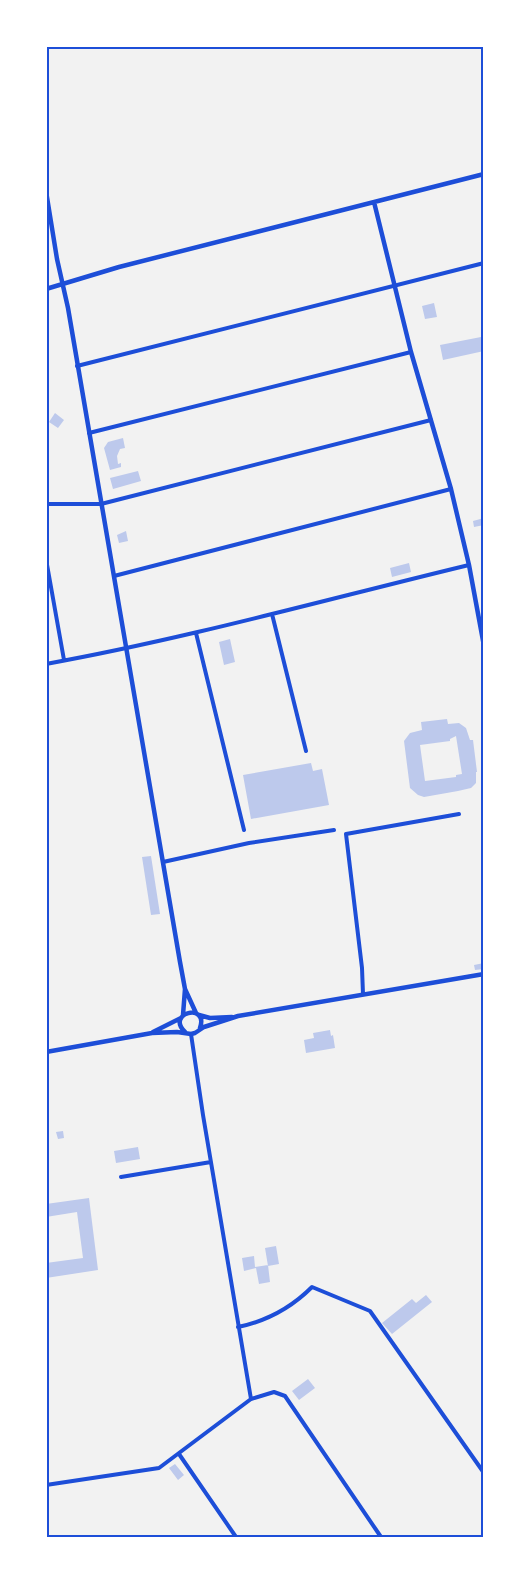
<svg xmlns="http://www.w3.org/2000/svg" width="530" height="1583" font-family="'Crimson Pro',serif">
<rect width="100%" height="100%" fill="#f2f2f2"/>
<!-- building -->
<path fill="#bdc9ec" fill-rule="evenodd" d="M 434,303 L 437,317 L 425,319 L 422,306 Z
M 481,337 L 484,351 L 443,360 L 440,345 Z
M 55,413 L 64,420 L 58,428 L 49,422 Z
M 123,438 L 125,448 L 120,449 L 117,456 L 118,464 L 121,463 L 121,467 L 110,470 L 104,448 L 108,442 Z
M 138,471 L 141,481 L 113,489 L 110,478 Z
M 484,518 L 484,525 L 474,527 L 473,521 Z
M 126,531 L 128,541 L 119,543 L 117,535 Z
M 409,563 L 411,572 L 392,577 L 390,568 Z
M 230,639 L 235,662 L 224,665 L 219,642 Z
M 447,719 L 448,724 L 459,723 L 466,728 L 470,740 L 473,740 L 477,772 L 476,772 L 476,783 L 471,788 L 458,791 L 424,797 L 418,795 L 410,788 L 404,741 L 410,733 L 422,730 L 421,722 ZM 456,736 L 462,774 L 456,775 L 456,777 L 425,781 L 420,745 L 450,741 L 450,739 Z
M 311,763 L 313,771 L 322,769 L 329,805 L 251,819 L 243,775 Z
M 151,856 L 160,914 L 151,915 L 142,857 Z
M 484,963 L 484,969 L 475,970 L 474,965 Z
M 330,1030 L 331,1036 L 333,1035 L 335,1048 L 306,1053 L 304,1040 L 314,1038 L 313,1033 Z
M 63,1131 L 64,1138 L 58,1139 L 56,1132 Z
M 138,1147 L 140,1159 L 116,1163 L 114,1151 Z
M 89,1198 L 98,1270 L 46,1278 L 46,1263 L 83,1258 L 77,1212 L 46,1217 L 46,1204 Z
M 276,1246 L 279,1264 L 268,1266 L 265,1248 Z
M 254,1256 L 255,1267 L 268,1265 L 270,1282 L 259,1284 L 256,1268 L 244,1271 L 242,1258 Z
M 426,1295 L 432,1302 L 392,1334 L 382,1323 L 412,1299 L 416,1303 Z
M 308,1379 L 315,1388 L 299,1400 L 292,1391 Z
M 175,1464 L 184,1475 L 178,1480 L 169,1468 Z"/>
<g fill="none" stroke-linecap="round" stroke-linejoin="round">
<!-- minor -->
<path stroke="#1d4ed8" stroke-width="4" d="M 77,366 L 484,263
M 89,433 L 411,352
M 46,504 L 101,504 L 431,420
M 46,559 L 64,660
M 114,576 L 451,489
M 272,614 L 306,751
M 196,633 L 244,830
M 46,664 C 189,638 328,599 469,565
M 163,862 L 249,843 L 334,830
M 363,994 L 362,968 L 346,834 L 459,814
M 191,1034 L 203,1115 L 251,1399
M 121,1177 L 211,1162
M 238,1327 C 267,1321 291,1308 312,1287 L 370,1311 L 484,1473
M 179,1454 L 236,1537
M 46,1485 L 159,1468 L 251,1399 L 274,1392 L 285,1396 L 381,1537"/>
<!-- tertiary -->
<path stroke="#1d4ed8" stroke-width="4.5" d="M 46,191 L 57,259 L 68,308 L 180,962 L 185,989 L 196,1013
M 374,202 L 411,352 L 451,489 L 469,565 L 484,646
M 46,289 L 119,267 L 484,174
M 183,1015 L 185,989
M 199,1015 L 210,1018 L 232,1017
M 153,1032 L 181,1018
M 185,1032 C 165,1013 209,1002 200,1028
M 46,1052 L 152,1033 L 177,1032 L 191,1034 L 195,1033 L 204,1027 L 238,1016 L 484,974"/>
</g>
<!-- border -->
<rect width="530" height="1583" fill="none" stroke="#ffffff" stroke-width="95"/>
<rect x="48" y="48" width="434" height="1488" fill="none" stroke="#1d4ed8" stroke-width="2"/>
</svg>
